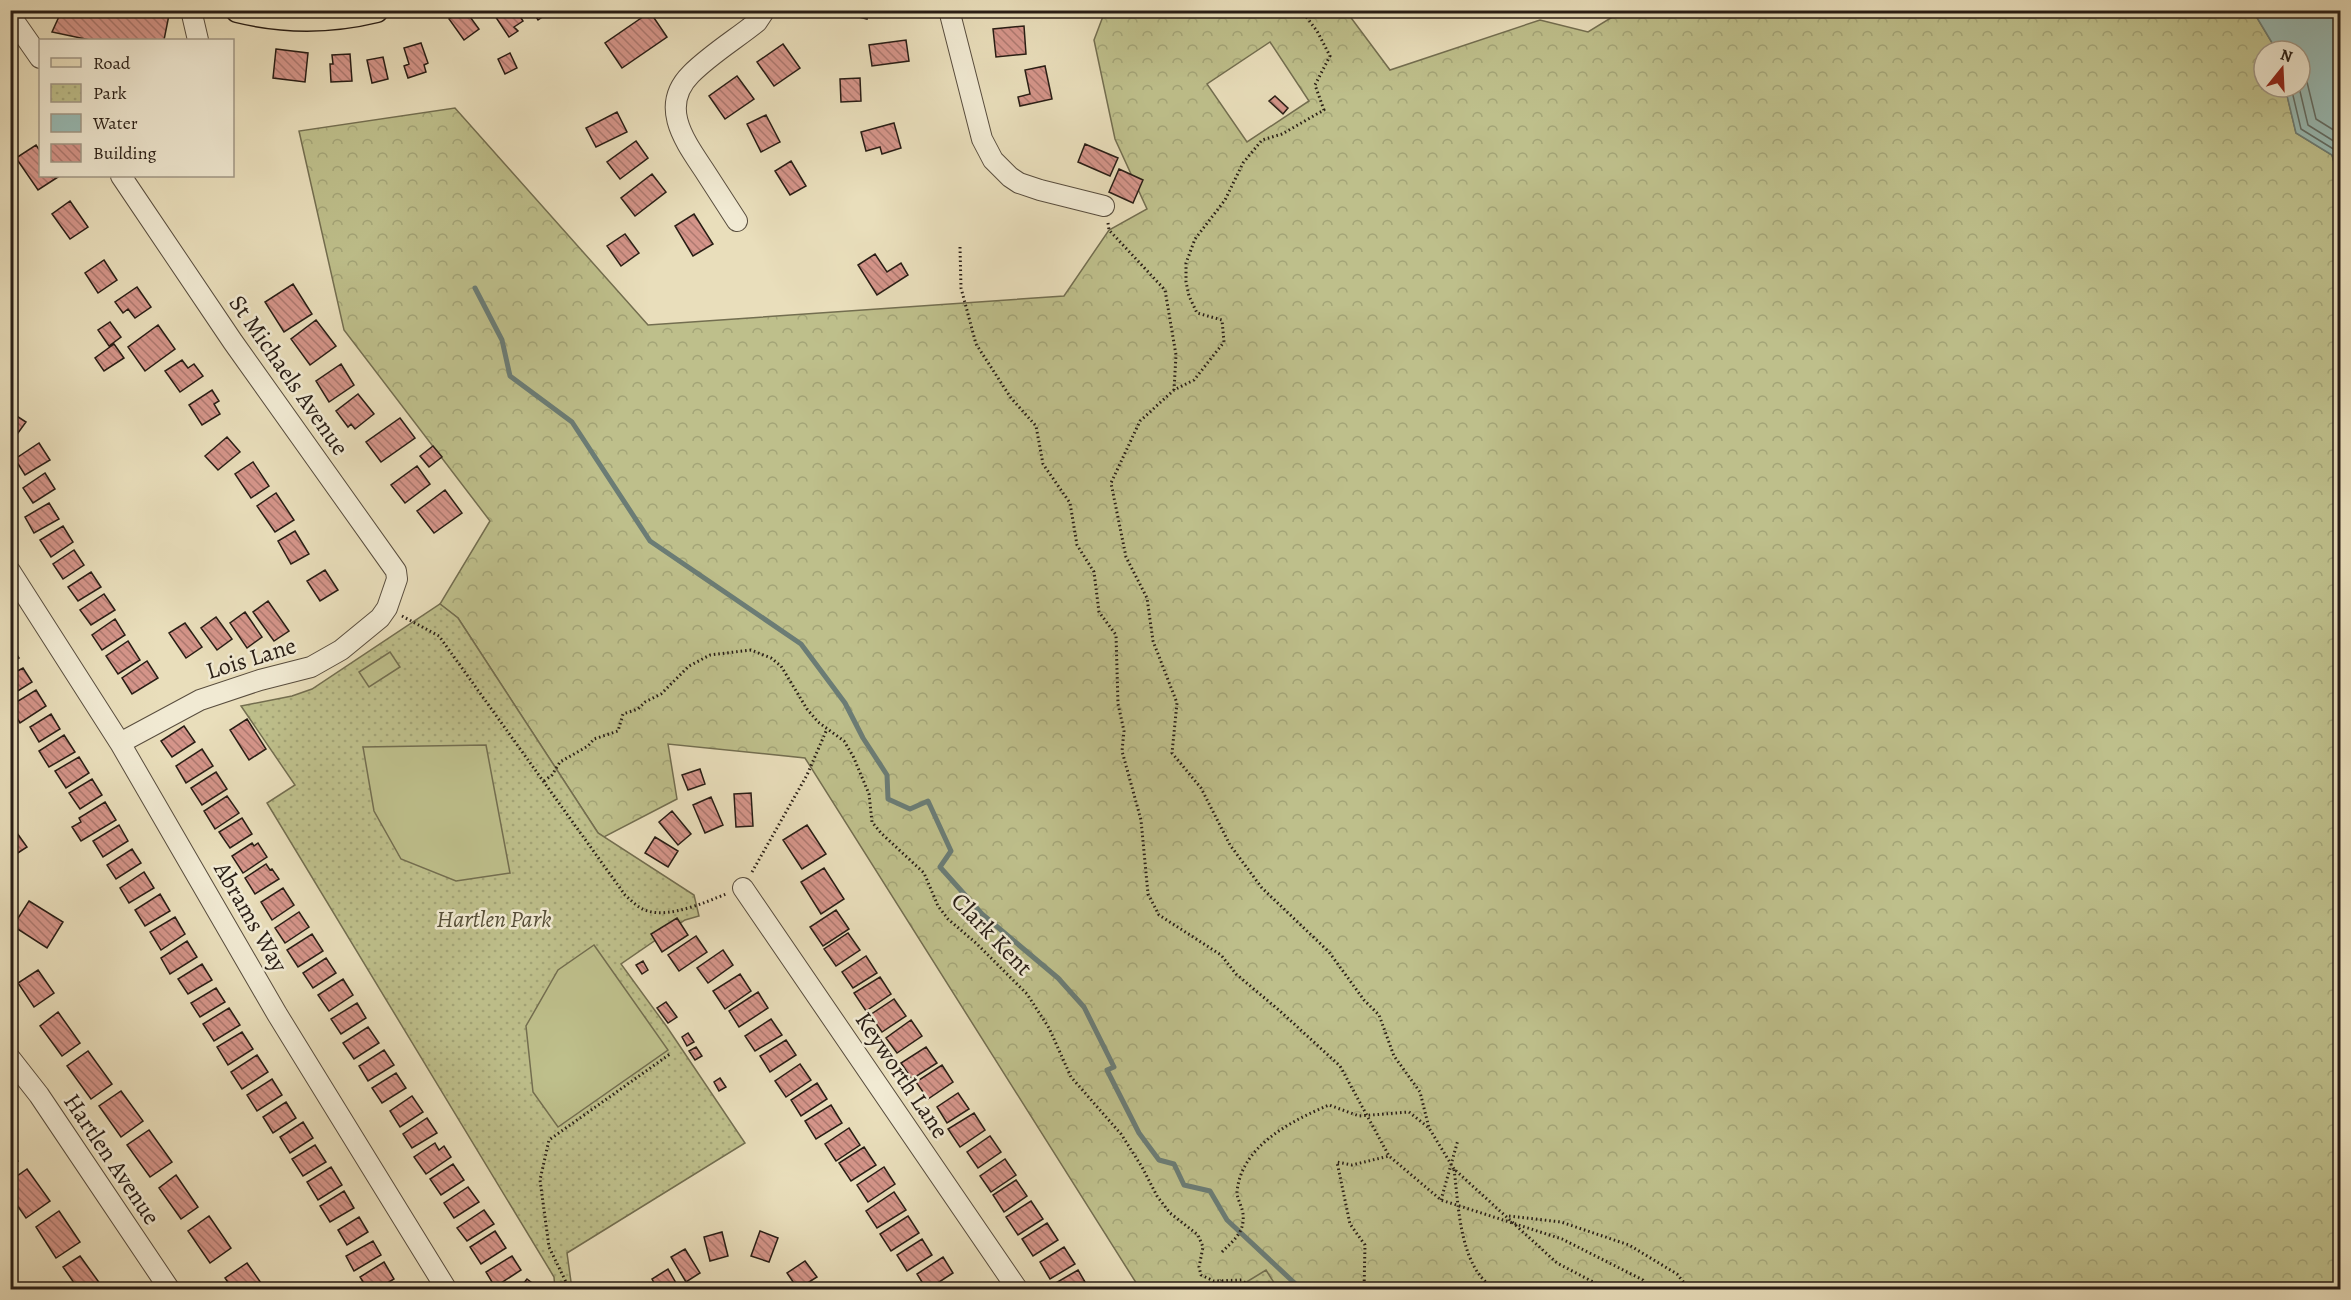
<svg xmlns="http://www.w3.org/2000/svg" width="2351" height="1300" font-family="Alegreya,serif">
<defs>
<pattern id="forest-crowns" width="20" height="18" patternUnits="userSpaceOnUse" patternTransform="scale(1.5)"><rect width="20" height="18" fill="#bebf8b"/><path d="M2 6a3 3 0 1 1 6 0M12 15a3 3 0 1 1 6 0" fill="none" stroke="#a3a477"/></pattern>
<pattern id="park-dots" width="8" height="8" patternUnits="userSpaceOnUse" patternTransform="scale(1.5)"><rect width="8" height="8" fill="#bebf8b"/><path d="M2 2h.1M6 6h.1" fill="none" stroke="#a3a477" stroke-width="1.8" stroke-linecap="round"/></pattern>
<pattern id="building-back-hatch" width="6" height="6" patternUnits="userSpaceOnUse" patternTransform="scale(1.5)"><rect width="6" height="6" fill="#d5958a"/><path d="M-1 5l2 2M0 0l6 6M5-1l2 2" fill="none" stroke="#ad7970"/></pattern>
</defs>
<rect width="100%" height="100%" fill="#e9debb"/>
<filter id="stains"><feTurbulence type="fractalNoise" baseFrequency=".00333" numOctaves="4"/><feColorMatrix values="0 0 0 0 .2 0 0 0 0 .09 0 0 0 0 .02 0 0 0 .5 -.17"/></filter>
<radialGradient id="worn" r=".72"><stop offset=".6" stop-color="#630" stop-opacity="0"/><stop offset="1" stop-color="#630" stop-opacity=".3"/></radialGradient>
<!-- forest -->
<path fill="url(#forest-crowns)" stroke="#736e50" stroke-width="1.5" fill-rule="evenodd" d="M 1105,11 L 1346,11 L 1390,70 L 1540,20 L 1588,32 L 1622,11 L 2253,11 L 2277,51 L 2264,51 L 2264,87 L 2285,87 L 2296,133 L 2332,155 L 2340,184 L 2340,1289 L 1140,1289 L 805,758 L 668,744 L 677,799 L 604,837 L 598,833 L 458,618 L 440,604 L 490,521 L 344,330 L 299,131 L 455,108 L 648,325 L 1064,296 L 1109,230 L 1147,209 L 1115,139 L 1094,40 ZM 1270,42 L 1309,101 L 1247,142 L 1207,84 Z"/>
<!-- park -->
<path fill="url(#park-dots)" stroke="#736e50" stroke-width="1.5" d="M 440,604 L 458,618 L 598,833 L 694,895 L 699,916 L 685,920 L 621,964 L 667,1027 L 745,1143 L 567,1253 L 572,1289 L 555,1289 L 554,1277 L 267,803 L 295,785 L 241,706 L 292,696 L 312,689 Z
M 1266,1270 L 1278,1289 L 1235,1289 Z"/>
<!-- pitch -->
<path fill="#bebf8b" stroke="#736e50" stroke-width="1.5" d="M 390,652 L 400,667 L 369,687 L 359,672 Z
M 486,745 L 510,873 L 456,881 L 401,859 L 374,811 L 363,747 Z
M 594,945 L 668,1050 L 558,1127 L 533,1092 L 526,1026 L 558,970 Z"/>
<!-- water -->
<path fill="#98bbb5" stroke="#6b7c75" stroke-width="1.5" d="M 2253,11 L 2340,11 L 2340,184 L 2332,155 L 2296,133 L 2285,87 L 2300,87 L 2300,51 L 2277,51 Z"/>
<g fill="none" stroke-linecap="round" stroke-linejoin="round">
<!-- shore -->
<path stroke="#606c65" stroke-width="1.5" d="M 2300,71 L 2307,82 L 2316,119 L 2340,134
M 2291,87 L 2301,129 L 2335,150 L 2340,164
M 2299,87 L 2308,125 L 2340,145"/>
<!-- stream -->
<path stroke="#6b7c75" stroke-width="5" d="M 475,288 L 502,340 L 510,376 L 572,422 L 650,541 L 801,644 L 845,703 L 863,738 L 887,775 L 888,799 L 910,809 L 928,801 L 951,851 L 940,867 L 982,914 L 1058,978 L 1084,1007 L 1114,1067 L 1107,1070 L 1139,1133 L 1159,1160 L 1174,1164 L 1184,1185 L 1210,1191 L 1227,1220 L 1302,1290"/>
</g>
<!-- building -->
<path fill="url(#building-back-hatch)" stroke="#281d15" stroke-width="1.5" d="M 62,10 L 170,10 L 164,40 L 90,40 L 52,32 Z
M 461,10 L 465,10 L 479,29 L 464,40 L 449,19 Z
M 491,10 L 516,10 L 523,21 L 514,27 L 518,31 L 509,37 Z
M 532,10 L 550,10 L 551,11 L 538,20 Z
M 848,10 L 869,10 L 867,19 L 847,14 Z
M 650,12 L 667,37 L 622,68 L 605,43 Z
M 1024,26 L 1026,54 L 996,57 L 993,29 Z
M 906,40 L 909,61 L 872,66 L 869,45 Z
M 421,43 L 428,63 L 424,65 L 426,72 L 408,78 L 404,66 L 409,64 L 404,48 Z
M 783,44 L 800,68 L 774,86 L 757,62 Z
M 276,49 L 308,53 L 305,82 L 273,78 Z
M 510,53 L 517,68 L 505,74 L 498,59 Z
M 350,54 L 352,81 L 331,82 L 330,64 L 333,64 L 332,55 Z
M 383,57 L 388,79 L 372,83 L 367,60 Z
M 1045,66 L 1052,99 L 1020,106 L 1018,97 L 1030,94 L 1025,70 Z
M 737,76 L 754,99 L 725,119 L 709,96 Z
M 860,78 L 861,101 L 841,102 L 840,79 Z
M 1275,96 L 1288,108 L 1283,114 L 1269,101 Z
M 617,112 L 627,132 L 596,147 L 586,128 Z
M 766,115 L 780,142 L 761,152 L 747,124 Z
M 894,123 L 901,148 L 882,154 L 880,147 L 866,151 L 861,132 Z
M 636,141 L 648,158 L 620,179 L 607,162 Z
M 1085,144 L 1118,158 L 1110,176 L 1078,162 Z
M 36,145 L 40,151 L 40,176 L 58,177 L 38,190 L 16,158 Z
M 791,161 L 806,186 L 790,195 L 775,171 Z
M 1119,169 L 1143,180 L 1133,203 L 1109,192 Z
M 652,174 L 666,192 L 635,216 L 621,198 Z
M 70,201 L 88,227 L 70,239 L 52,214 Z
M 694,214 L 713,244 L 693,256 L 675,226 Z
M 625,234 L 639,253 L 621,266 L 607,246 Z
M 875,254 L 887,272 L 901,263 L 908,275 L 877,295 L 858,265 Z
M 104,260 L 117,280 L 98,293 L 85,273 Z
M 293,284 L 312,314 L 284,332 L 265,302 Z
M 137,287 L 151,307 L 135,318 L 128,309 L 123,313 L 115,302 Z
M 316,320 L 336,346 L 310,365 L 291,339 Z
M 110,322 L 121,337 L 109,346 L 98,330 Z
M 158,325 L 175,349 L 145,371 L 128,347 Z
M 114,344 L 124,358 L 104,371 L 95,358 Z
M 182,360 L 188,368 L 194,364 L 203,376 L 180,392 L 165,371 Z
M 341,364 L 354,385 L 329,402 L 316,381 Z
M 212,390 L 219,401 L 214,404 L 220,414 L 202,425 L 189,405 Z
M 358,394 L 374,414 L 355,429 L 351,424 L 348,427 L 336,411 Z
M 12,413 L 26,422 L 10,444 L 10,415 Z
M 400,418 L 415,438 L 381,462 L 366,442 Z
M 227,437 L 240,452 L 218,470 L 205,456 Z
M 39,443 L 50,460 L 25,475 L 15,459 Z
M 433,446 L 442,457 L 429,467 L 420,456 Z
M 253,462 L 269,486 L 251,498 L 235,474 Z
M 417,466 L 430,484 L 405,503 L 391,485 Z
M 45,473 L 55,489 L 33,503 L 23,488 Z
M 445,490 L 462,513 L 434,533 L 417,511 Z
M 276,493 L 294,520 L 275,532 L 257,506 Z
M 49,503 L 59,519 L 34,533 L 25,517 Z
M 63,526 L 73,542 L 51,557 L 40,540 Z
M 295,531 L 309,554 L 291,564 L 278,541 Z
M 74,550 L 84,565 L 63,579 L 53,564 Z
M 325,570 L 338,590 L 320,601 L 307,581 Z
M 91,572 L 101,587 L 78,601 L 68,587 Z
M 104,594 L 115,610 L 91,625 L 80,610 Z
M 268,601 L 289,631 L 274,641 L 253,612 Z
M 245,612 L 262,637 L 247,648 L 230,623 Z
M 216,617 L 232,639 L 217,650 L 201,628 Z
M 115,619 L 125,635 L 102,650 L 92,635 Z
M 185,623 L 202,647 L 186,658 L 169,633 Z
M 128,641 L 140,660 L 118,674 L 106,656 Z
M 10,644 L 19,658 L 10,663 Z
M 147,661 L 158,678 L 132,694 L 122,678 Z
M 23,668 L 32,682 L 10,696 L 10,675 Z
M 36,690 L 46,706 L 20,723 L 10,706 Z
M 51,714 L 60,729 L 39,742 L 30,727 Z
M 247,719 L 266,749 L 249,760 L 230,730 Z
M 184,726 L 195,742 L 172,757 L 161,741 Z
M 64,735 L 75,752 L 49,767 L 39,751 Z
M 202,749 L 213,766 L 186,783 L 176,766 Z
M 79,757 L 89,773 L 66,788 L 55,771 Z
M 700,769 L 705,784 L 688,790 L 682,775 Z
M 216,772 L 227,789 L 202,805 L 191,788 Z
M 92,779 L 102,795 L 80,809 L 69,793 Z
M 751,793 L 753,826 L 736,827 L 734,794 Z
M 227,796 L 239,813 L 215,829 L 204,811 Z
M 711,797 L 723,825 L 705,833 L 693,805 Z
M 105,802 L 116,820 L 81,841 L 72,827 L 81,822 L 79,818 Z
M 672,811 L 691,834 L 678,845 L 659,822 Z
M 242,818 L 252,834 L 230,848 L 219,832 Z
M 119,825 L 128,841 L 103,857 L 93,841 Z
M 807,825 L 826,854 L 802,869 L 783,840 Z
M 17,833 L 27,847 L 10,858 L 10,838 Z
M 655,837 L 678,851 L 668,867 L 645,853 Z
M 252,843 L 254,846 L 258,843 L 267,857 L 243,873 L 232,856 Z
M 132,849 L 141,863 L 116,879 L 107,865 Z
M 266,864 L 270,870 L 272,869 L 279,879 L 255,894 L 245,878 Z
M 824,868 L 844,899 L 821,914 L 801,882 Z
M 144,872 L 154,888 L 129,903 L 120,888 Z
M 283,888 L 294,905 L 272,920 L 261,902 Z
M 160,894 L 170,911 L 145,926 L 135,910 Z
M 29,901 L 63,922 L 47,948 L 13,926 Z
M 836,910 L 849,929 L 823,946 L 810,927 Z
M 299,912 L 309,927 L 285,943 L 275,928 Z
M 175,917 L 185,934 L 161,950 L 150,932 Z
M 677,918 L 688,935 L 662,952 L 651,934 Z
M 848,933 L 860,950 L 836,966 L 824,949 Z
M 312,934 L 323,951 L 298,967 L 287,950 Z
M 696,936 L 707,952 L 679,971 L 668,955 Z
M 187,941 L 197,957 L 170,974 L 161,958 Z
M 723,950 L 733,965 L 708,983 L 697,968 Z
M 866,956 L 877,973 L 853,988 L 842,972 Z
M 326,958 L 336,973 L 313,988 L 303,973 Z
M 643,961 L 648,970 L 642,974 L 636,965 Z
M 202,964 L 212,980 L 188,994 L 178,979 Z
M 38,970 L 54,993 L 34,1007 L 18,983 Z
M 740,974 L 751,991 L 725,1009 L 713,991 Z
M 880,977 L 891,994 L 866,1011 L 854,993 Z
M 343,979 L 353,995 L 329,1011 L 318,995 Z
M 216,988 L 225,1002 L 200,1017 L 191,1003 Z
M 758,992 L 768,1008 L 739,1027 L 729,1011 Z
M 894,999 L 906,1016 L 882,1032 L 870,1015 Z
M 666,1002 L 677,1017 L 668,1023 L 657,1008 Z
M 357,1003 L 366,1018 L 341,1034 L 331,1019 Z
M 229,1008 L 240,1025 L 214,1041 L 203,1024 Z
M 58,1012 L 80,1043 L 62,1056 L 40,1026 Z
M 771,1019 L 782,1035 L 755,1051 L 745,1036 Z
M 911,1020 L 922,1036 L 897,1053 L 886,1038 Z
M 368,1027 L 379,1043 L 354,1059 L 343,1043 Z
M 242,1032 L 253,1049 L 228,1065 L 217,1047 Z
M 688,1033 L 694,1042 L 687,1046 L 682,1037 Z
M 786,1040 L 796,1055 L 770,1072 L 760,1056 Z
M 696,1047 L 702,1056 L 695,1060 L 689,1051 Z
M 926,1047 L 937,1063 L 912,1079 L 901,1063 Z
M 384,1050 L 394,1065 L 368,1081 L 359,1066 Z
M 88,1051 L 112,1084 L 91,1099 L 67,1066 Z
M 257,1055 L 268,1072 L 242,1089 L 231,1072 Z
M 800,1064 L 811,1080 L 786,1097 L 775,1081 Z
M 942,1065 L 953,1082 L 928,1099 L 916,1082 Z
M 396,1073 L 406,1088 L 382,1103 L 372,1088 Z
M 720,1078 L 726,1087 L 719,1091 L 714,1082 Z
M 272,1079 L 282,1095 L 257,1111 L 247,1095 Z
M 817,1083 L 827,1099 L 801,1116 L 791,1100 Z
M 121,1091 L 143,1121 L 121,1137 L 99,1106 Z
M 958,1093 L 969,1109 L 947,1123 L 937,1107 Z
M 412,1096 L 423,1112 L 400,1127 L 390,1111 Z
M 286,1102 L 296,1118 L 273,1133 L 263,1117 Z
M 831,1105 L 842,1123 L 816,1139 L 805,1121 Z
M 974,1113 L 985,1130 L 960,1147 L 948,1129 Z
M 427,1118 L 437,1133 L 412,1148 L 403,1134 Z
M 303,1122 L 313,1138 L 290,1153 L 280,1137 Z
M 849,1128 L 860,1145 L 836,1161 L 825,1144 Z
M 149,1130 L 172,1162 L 150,1177 L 127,1145 Z
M 990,1136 L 1001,1152 L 978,1168 L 967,1152 Z
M 435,1143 L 439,1150 L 444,1146 L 451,1157 L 426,1174 L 414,1157 Z
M 315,1145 L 326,1162 L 303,1176 L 292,1159 Z
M 864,1147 L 876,1165 L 851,1181 L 839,1163 Z
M 10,1150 L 18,1161 L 10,1167 Z
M 1005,1159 L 1016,1175 L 991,1192 L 980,1176 Z
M 453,1164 L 464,1180 L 441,1195 L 430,1179 Z
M 331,1167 L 342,1185 L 318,1200 L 307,1182 Z
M 884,1167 L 895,1184 L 868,1202 L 857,1185 Z
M 27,1169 L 50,1201 L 26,1218 L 10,1195 L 10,1181 Z
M 176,1175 L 198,1207 L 181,1219 L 159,1188 Z
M 1016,1180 L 1027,1196 L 1004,1212 L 993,1195 Z
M 468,1187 L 479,1202 L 454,1218 L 444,1203 Z
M 344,1191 L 354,1208 L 330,1222 L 320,1206 Z
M 894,1192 L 906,1210 L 877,1228 L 866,1211 Z
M 1031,1201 L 1043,1219 L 1018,1235 L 1006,1217 Z
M 484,1210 L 494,1224 L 467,1241 L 457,1228 Z
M 59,1211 L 80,1242 L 56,1258 L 36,1227 Z
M 209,1216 L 231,1248 L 210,1263 L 188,1231 Z
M 908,1216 L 919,1233 L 891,1251 L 880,1234 Z
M 359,1217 L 368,1232 L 347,1245 L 338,1230 Z
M 1047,1223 L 1058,1240 L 1033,1256 L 1022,1239 Z
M 495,1231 L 506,1248 L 481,1264 L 470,1247 Z
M 760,1231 L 778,1238 L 769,1262 L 751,1256 Z
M 722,1232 L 728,1256 L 710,1261 L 704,1237 Z
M 922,1239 L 932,1255 L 907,1271 L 897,1255 Z
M 373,1241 L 381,1255 L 354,1271 L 346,1256 Z
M 1064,1247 L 1075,1264 L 1050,1279 L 1040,1262 Z
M 685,1249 L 700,1273 L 686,1282 L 671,1257 Z
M 80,1256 L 103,1288 L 101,1290 L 79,1290 L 63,1267 Z
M 512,1256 L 521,1270 L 495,1287 L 486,1272 Z
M 943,1257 L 953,1273 L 927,1290 L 917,1274 Z
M 805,1261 L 817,1277 L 798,1289 L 787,1273 Z
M 384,1262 L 394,1279 L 376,1290 L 368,1290 L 360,1277 Z
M 247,1263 L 266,1290 L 233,1290 L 225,1278 Z
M 668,1269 L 680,1290 L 658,1290 L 652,1279 Z
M 1078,1270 L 1088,1287 L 1083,1290 L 1058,1290 L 1054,1284 Z
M 527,1279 L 540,1289 L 539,1290 L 518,1290 Z"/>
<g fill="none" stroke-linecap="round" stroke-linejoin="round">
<defs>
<path id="minor" d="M 191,10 L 198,40
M 949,10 L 982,139 L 993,160 L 1010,177 L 1019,183 L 1040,190 L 1104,206
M 10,15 L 40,58
M 737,221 C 726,204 715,187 704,170 C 684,140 659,106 691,74 C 711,54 736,39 757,22 L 765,10
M 10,571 L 120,743 L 277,1014 L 447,1290
M 120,743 L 200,700 L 260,680 L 311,667 L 341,650 L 380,618 L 387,608 L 397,579 L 396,571 L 233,342 L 121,176
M 743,888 L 1018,1290
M 10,1058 L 39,1095 L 170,1290"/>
<path id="major" d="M 238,10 C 283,21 331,21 376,10"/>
</defs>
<!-- minor casing -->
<use href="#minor" stroke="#584d3e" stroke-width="22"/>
<!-- major casing -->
<use href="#major" stroke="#281d15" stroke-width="27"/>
<!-- path -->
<path stroke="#281d15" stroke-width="3" stroke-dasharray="1.5 3" stroke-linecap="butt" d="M 1301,10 L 1317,31 L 1330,56 L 1315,85 L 1324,110 L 1282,134 L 1262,140 L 1243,163 L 1225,200 L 1195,239 L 1186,263 L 1186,282 L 1189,296 L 1197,313 L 1222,320 L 1224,342 L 1194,380 L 1174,390 L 1140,421 L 1111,483 L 1126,557 L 1147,598 L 1153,641 L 1177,703 L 1172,753 L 1201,788 L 1230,845 L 1262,888 L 1329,952 L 1364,1000 L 1379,1015 L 1394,1056 L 1420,1092 L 1429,1128
M 1108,223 L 1109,230 L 1165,290 L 1176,355 L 1174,390
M 960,247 L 961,288 L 976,344 L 1011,398 L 1036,426 L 1043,464 L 1070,503 L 1077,545 L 1094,572 L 1099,612 L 1116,635 L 1118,704 L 1124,731 L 1122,751 L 1141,820 L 1148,894 L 1159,915 L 1221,955 L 1236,974 L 1280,1011 L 1340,1066 L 1389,1156 L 1441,1200 L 1562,1239 L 1643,1280 L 1651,1290
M 402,616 L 439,636 L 625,895 C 632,901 639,909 648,911 C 670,918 706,902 726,894
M 544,781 L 552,775 L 560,762 L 588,746 L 594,739 L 618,731 L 623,714 L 638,709 L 645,702 L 661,694 L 689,666 L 710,655 L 751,650 L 771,658 L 781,666 L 807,709 L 818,722 L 844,741 L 853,756 L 869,794 L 872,822 L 881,833 L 924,873 L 938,906 L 948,919 L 977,944 L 1027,994 L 1049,1028 L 1071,1077 L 1121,1134 L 1142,1167 L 1157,1196 L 1170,1213 L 1198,1235 L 1203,1247 L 1199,1267 L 1201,1275 L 1214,1281 L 1242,1280 L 1253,1290
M 752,872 L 807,775 L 827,729
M 1441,1200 L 1458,1140
M 1509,1216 L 1561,1222 L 1629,1245 L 1677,1274 L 1690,1290
M 1222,1252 C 1234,1240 1245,1232 1243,1214 C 1242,1206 1237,1199 1237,1192 C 1241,1146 1291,1121 1329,1105 L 1359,1116 L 1409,1112 L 1429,1128 L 1454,1169
M 567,1290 L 566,1282 L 549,1247 L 540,1180 L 549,1140 L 670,1054
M 1211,1290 L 1221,1280
M 1364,1290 L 1365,1245 L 1350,1224 L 1337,1162 L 1352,1165 L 1389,1156
M 1496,1290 C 1459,1268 1459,1207 1454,1169 L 1557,1263 L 1599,1285 L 1602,1290"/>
<!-- minor -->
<use href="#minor" stroke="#f1ead3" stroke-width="20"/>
<!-- major -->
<use href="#major" stroke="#e9debb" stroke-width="24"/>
</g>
<g text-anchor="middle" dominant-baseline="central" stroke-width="5" stroke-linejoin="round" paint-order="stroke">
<!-- street labels -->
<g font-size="24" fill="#281d15" stroke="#f1ead3">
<text transform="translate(289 375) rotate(55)">St Michaels Avenue</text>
<text transform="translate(251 658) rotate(-17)">Lois Lane</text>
<text transform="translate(251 917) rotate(60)">Abrams Way</text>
<text transform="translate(992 934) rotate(46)">Clark Kent</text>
<text transform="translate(902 1075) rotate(56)">Keyworth Lane</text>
<text transform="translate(112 1159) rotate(56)">Hartlen Avenue</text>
</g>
<!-- park labels -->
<g font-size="24" font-style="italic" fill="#554e38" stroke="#f1ead3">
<text x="494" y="919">Hartlen Park</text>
</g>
</g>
<!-- margin -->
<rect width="2351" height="1300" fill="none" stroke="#e9debb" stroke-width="36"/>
<rect x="12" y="12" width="2327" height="1276" fill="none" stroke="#281d15" stroke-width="3"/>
<rect x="18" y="18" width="2315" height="1264" fill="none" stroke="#281d15" stroke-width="1.5"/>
<!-- legend -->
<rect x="39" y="39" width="195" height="138" fill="#f1ead3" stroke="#a19887" stroke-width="1.5"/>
<rect x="51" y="58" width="30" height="9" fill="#e9debb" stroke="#a19887" stroke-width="1.5"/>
<text x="93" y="69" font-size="18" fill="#281d15">Road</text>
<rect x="51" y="84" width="30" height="18" fill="url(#park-dots)" stroke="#a19887" stroke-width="1.5"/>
<text x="93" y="99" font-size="18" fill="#281d15">Park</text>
<rect x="51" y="114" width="30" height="18" fill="#98bbb5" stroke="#a19887" stroke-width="1.5"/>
<text x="93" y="129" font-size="18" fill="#281d15">Water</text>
<rect x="51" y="144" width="30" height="18" fill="url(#building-back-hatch)" stroke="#a19887" stroke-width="1.5"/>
<text x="93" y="159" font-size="18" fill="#281d15">Building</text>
<!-- north arrow -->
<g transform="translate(2282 69) rotate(18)"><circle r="28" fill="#f1ead3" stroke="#a19887" stroke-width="1.5"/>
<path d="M0-4.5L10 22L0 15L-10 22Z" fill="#8f2418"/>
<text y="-9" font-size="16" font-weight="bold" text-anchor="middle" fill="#281d15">N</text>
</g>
<rect width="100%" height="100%" filter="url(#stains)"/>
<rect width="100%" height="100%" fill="url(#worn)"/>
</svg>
